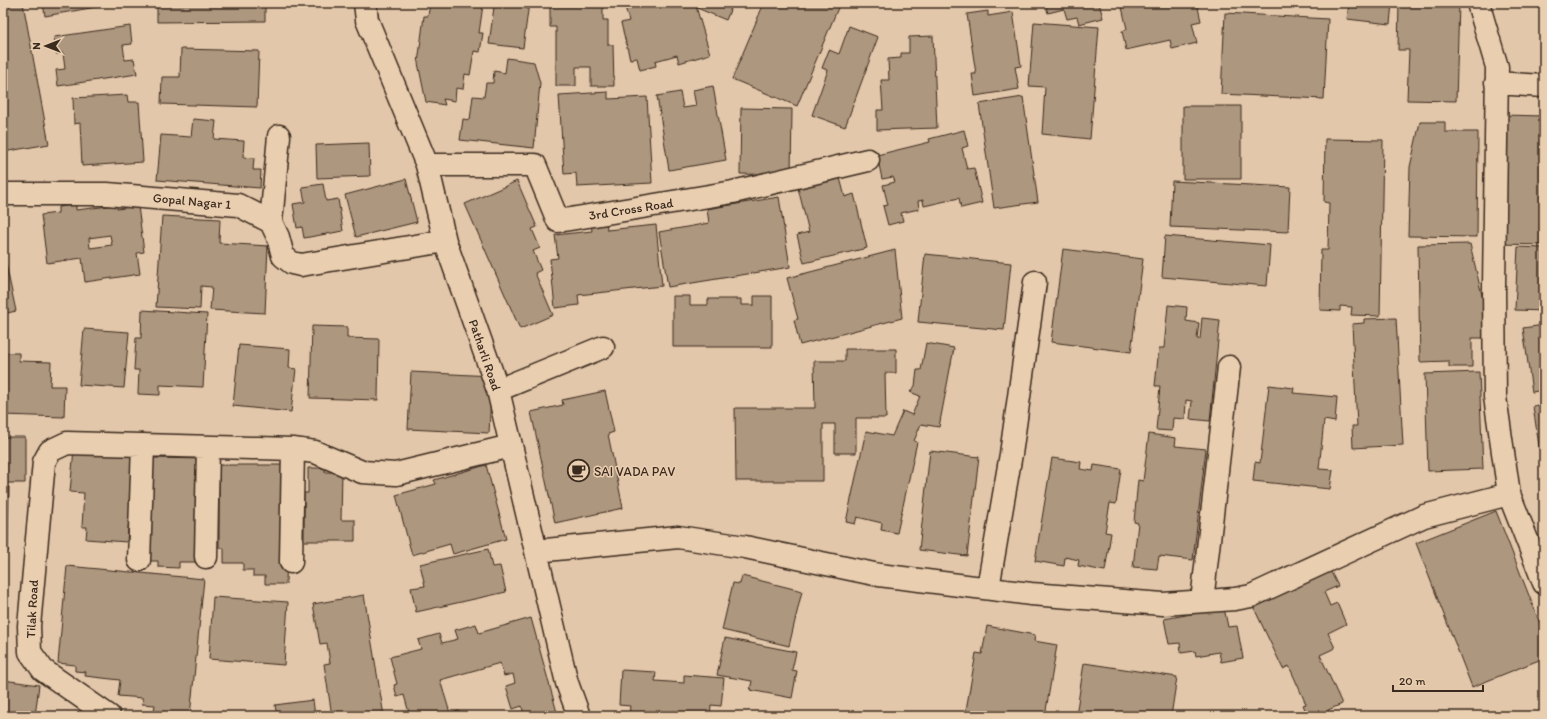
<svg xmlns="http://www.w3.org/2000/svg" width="1547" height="719" font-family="Itim,sans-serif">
<rect width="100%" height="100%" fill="#e2c7aa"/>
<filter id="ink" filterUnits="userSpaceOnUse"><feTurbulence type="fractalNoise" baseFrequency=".025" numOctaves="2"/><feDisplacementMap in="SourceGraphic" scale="8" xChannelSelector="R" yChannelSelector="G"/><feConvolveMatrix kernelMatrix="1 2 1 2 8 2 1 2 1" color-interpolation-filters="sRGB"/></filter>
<g filter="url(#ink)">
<!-- building -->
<path fill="#ae977f" stroke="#3b2a1e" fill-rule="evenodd" d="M 3,3 L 23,3 L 49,144 L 3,152 Z
M 43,3 L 119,3 L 45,16 Z
M 157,3 L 265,3 L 265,21 L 157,22 Z
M 430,3 L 529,3 L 523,48 L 489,44 L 494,7 L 483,5 L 479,33 L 483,33 L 480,52 L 474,51 L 470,75 L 465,74 L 463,89 L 456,88 L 455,101 L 443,99 L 445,105 L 426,102 L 418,63 L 424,16 L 428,16 Z
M 550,3 L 603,3 L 603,20 L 608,20 L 608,45 L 613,45 L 614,86 L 591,86 L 591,67 L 576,67 L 576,86 L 556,86 L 556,27 L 550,27 Z
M 624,3 L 695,3 L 710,54 L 679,63 L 677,55 L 655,61 L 656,66 L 640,70 L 637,58 L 630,59 L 621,23 L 629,21 Z
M 699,3 L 733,3 L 726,20 L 697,8 Z
M 764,3 L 840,3 L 797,106 L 732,79 Z
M 1045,3 L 1099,3 L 1103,18 L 1079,24 L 1077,17 L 1067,19 L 1064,9 L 1048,13 Z
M 1121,3 L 1197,3 L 1201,21 L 1192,23 L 1197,43 L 1172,49 L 1170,40 L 1126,50 L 1122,31 L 1127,29 Z
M 1349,3 L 1392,3 L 1390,24 L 1347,19 Z
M 1399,3 L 1459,3 L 1456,101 L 1407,100 L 1409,50 L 1398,50 Z
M 988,11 L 988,16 L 1013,12 L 1021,66 L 1015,67 L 1019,89 L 975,96 L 972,74 L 976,74 L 967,14 Z
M 1225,13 L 1328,19 L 1324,99 L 1221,94 Z
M 1034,22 L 1099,27 L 1090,139 L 1042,134 L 1045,87 L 1029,86 Z
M 130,26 L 132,44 L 123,45 L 125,60 L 134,59 L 137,74 L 58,86 L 56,70 L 65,69 L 63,53 L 56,54 L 54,37 Z
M 849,26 L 878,37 L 845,127 L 812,115 L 828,70 L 822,68 L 829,50 L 839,54 Z
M 933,36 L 937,128 L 877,130 L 877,110 L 883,110 L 881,80 L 889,80 L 888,59 L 901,58 L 901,53 L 909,53 L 909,37 Z
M 181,49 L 259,51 L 257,107 L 161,104 L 162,77 L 180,77 Z
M 507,58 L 534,62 L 540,83 L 534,148 L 460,140 L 463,119 L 470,120 L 473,96 L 484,97 L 486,83 L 493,83 L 494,71 L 505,73 Z
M 713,86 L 726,160 L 669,170 L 657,96 L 680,92 L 683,108 L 696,106 L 693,90 Z
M 608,92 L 608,99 L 647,97 L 652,183 L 577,187 L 576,173 L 564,174 L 559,95 Z
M 127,95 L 128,102 L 139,102 L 143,162 L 82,166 L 80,123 L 74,124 L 73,98 Z
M 1023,97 L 1038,202 L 994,208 L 979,104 Z
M 1183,106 L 1241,106 L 1241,179 L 1183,179 Z
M 741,108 L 792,109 L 791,175 L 740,174 Z
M 1502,115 L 1544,116 L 1544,245 L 1500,244 Z
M 193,119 L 216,121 L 214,139 L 244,141 L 243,157 L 254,158 L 253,170 L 261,170 L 260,188 L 157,180 L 161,135 L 191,137 Z
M 1420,122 L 1445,122 L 1445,132 L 1478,132 L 1477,237 L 1408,236 L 1410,167 Z
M 964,130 L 968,146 L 962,148 L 967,169 L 974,168 L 982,203 L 961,208 L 959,198 L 924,206 L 923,200 L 918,201 L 919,209 L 901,213 L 903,221 L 888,225 L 883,206 L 888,205 L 883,185 L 895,182 L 893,177 L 882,179 L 877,155 L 930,142 L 929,139 Z
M 1325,139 L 1383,140 L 1380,316 L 1351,315 L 1352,307 L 1340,306 L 1340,311 L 1320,310 L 1321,250 L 1328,250 L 1329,203 L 1324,202 Z
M 369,143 L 370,176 L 317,178 L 316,145 Z
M 839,174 L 845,197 L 854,194 L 867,248 L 804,263 L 797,235 L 809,232 L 798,188 L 819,183 L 818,179 Z
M 406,179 L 417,222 L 356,237 L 345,195 Z
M 517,181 L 537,227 L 532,229 L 540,248 L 533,251 L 541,270 L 535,273 L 553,315 L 520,329 L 465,204 Z
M 1172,181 L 1290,187 L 1288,232 L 1170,227 Z
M 323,184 L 326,201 L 338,199 L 343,231 L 304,238 L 302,227 L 297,228 L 293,204 L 305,202 L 302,187 Z
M 779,197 L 790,267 L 668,287 L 659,232 L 709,223 L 707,209 Z
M 76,205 L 76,210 L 117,205 L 117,209 L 138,206 L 144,252 L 137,253 L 140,274 L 85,282 L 82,258 L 47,263 L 41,215 L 58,213 L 58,207 ZM 110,235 L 112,245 L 90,248 L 89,238 Z
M 162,216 L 220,219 L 219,243 L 268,246 L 265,313 L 210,310 L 212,287 L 201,286 L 200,309 L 156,307 Z
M 606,221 L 607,230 L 656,225 L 662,286 L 578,295 L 579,305 L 555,308 L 550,259 L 558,258 L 555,235 L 592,231 L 591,223 Z
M 1165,236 L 1270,245 L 1267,286 L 1162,277 Z
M 1470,244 L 1484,304 L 1485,338 L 1472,338 L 1472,367 L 1449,367 L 1449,361 L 1420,362 L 1418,245 Z
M 1518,247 L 1544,248 L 1544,311 L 1515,310 Z
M 1063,249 L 1143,259 L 1131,352 L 1051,342 Z
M 895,250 L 902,318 L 800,345 L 794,320 L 798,319 L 787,278 Z
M 925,254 L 1011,263 L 1004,330 L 918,322 Z
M 4,255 L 16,311 L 3,314 L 3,256 Z
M 673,296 L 690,296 L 690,305 L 708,305 L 708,299 L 741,299 L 741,305 L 754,305 L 754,296 L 772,296 L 772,347 L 673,347 Z
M 1168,305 L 1187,307 L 1186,321 L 1199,323 L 1197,339 L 1200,339 L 1202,318 L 1220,320 L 1210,421 L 1190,419 L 1192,401 L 1186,400 L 1185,419 L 1173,418 L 1172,431 L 1156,430 L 1160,386 L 1155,386 L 1159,348 L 1164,348 Z
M 142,310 L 207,314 L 203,387 L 160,385 L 160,395 L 138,394 L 139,370 L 134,370 L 136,338 L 141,338 Z
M 1396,318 L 1403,445 L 1353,448 L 1352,426 L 1357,426 L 1352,324 L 1364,323 L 1364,319 Z
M 1544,325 L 1544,390 L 1532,392 L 1523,328 Z
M 312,326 L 347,327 L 347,338 L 379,339 L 378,400 L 310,398 Z
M 84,329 L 129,332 L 124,388 L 79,385 Z
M 926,343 L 954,348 L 939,427 L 921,424 L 914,441 L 917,442 L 897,533 L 881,530 L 882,523 L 857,517 L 855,524 L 846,522 L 866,431 L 892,436 L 903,411 L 912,415 L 920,396 L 910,392 L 915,386 L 917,370 L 921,370 Z
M 239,345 L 290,349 L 289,368 L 296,369 L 291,412 L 233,406 Z
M 845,349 L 896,349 L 896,373 L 885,373 L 886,418 L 856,418 L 856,453 L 835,453 L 835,424 L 823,424 L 823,481 L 736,481 L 735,408 L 815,408 L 814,361 L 845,361 Z
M 3,353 L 19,353 L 19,361 L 51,362 L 50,386 L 65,386 L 64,417 L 3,415 Z
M 411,372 L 492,376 L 489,433 L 408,429 Z
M 1479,372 L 1483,469 L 1428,471 L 1425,374 Z
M 1269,385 L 1294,388 L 1293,393 L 1337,397 L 1335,422 L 1324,420 L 1319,469 L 1333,470 L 1330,489 L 1253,481 L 1255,462 L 1260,463 Z
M 605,391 L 614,432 L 608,434 L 623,508 L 555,523 L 531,412 L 563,405 L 562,400 Z
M 1544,404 L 1544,465 L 1542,466 L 1533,406 Z
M 1149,434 L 1176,438 L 1175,446 L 1206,449 L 1193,560 L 1159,556 L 1157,569 L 1133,567 L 1138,523 L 1134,522 L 1138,480 L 1143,481 Z
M 3,437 L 25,437 L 25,483 L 3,483 Z
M 74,449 L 134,453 L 127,542 L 86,539 L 87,527 L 82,527 L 84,493 L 70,492 Z
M 930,451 L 979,457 L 967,556 L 919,550 Z
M 152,458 L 205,459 L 202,562 L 179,562 L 179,568 L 158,567 L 158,561 L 144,561 Z
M 1052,458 L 1081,462 L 1080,469 L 1093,471 L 1094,465 L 1121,469 L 1116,504 L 1110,503 L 1105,532 L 1111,533 L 1105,571 L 1078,566 L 1079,560 L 1065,557 L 1064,566 L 1035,561 Z
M 219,465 L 289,465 L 286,584 L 265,584 L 265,576 L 253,576 L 253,570 L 243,570 L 243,563 L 224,563 L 224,548 L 219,548 Z
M 486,465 L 506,539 L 453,554 L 450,544 L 412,555 L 396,495 L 436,484 L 434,480 Z
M 308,468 L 325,468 L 325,472 L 342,472 L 341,520 L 355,520 L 355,541 L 304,541 L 304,493 L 308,493 Z
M 3,487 L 9,487 L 8,552 L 3,552 Z
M 1496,511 L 1544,634 L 1544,658 L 1472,687 L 1416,543 Z
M 488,549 L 492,567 L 500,566 L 506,592 L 416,612 L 411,588 L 425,586 L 420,564 Z
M 67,566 L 204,579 L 190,716 L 153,716 L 155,705 L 142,704 L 143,698 L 118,696 L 120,680 L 85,676 L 86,672 L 75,671 L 75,665 L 58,663 Z
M 1330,570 L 1338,586 L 1324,592 L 1330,606 L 1337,603 L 1346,624 L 1328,633 L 1335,648 L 1320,655 L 1342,704 L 1328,710 L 1330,716 L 1308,716 L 1303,705 L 1306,704 L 1289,666 L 1283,669 L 1253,606 Z
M 742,576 L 802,591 L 789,646 L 722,630 L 733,583 L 740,584 Z
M 364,595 L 384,716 L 332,716 L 324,664 L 330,663 L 327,643 L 320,644 L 313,604 Z
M 213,597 L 288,602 L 284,665 L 209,659 Z
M 1224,608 L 1228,627 L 1237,626 L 1243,658 L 1221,662 L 1219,652 L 1196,656 L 1195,651 L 1181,653 L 1180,643 L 1169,644 L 1164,619 Z
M 531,618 L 558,716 L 524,716 L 522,706 L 513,709 L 506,686 L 515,683 L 513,674 L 504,676 L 500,663 L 440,680 L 450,713 L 459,711 L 460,716 L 399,716 L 409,713 L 404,695 L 397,697 L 394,685 L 397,684 L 390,657 L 421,649 L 418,640 L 439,634 L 442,643 L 458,639 L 455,630 L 476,624 L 479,633 Z
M 987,626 L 1035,635 L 1034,641 L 1057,645 L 1045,716 L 965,716 L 976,653 L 982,654 Z
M 725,638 L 796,652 L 792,670 L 797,671 L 792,698 L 750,690 L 752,681 L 717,675 Z
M 1084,663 L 1177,677 L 1171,716 L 1076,716 Z
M 621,670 L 656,672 L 655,681 L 684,683 L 684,675 L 724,678 L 721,706 L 711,705 L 710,716 L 629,716 L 630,706 L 619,705 Z
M 3,680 L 39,685 L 35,716 L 3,716 Z
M 313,700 L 315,716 L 277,716 L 275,705 Z"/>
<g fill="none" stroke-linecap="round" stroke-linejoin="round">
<defs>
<path id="minor" d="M 365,3 L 367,20 L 427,165 L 445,241 L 498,390 L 567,683 L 579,716
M 1478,3 L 1497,67 L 1494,287 L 1495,397 L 1509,494 L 1544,583
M 1496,83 L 1544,86
M 427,165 L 535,165 L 558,221 L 733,192 L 868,160
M 3,194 L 107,194 L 238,205 L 271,222 L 278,237 L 283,256 L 292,263 L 301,265 L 445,241
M 271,222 L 279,136
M 498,390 L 603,347
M 536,551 L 678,537 L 745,547 L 879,575 L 1031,594 L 1163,604 L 1235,599 L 1251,596 L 1424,516 L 1509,494
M 206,557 L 208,447
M 139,560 L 143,445
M 291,562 L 293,449
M 988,588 L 1011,454 L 1035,282
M 1202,601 L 1229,367
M 109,716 L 43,670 L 30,652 L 29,626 L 44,462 L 50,451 L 67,443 L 293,449 L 315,452 L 362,472 L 396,474 L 511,446"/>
</defs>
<!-- minor casing -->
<use href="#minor" stroke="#3b2a1e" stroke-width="25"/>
<!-- minor -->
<use href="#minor" stroke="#e9ceb0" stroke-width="22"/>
</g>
</g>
<!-- icons -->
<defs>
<symbol id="cafe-ring" viewBox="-11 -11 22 22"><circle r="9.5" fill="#e9ceb0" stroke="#3b2a1e" stroke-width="1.5"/><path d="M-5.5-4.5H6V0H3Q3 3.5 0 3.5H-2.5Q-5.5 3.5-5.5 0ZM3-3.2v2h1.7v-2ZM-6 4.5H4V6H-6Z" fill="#3b2a1e"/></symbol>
</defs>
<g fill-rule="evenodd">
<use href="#cafe-ring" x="566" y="458" width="25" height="25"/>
</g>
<g text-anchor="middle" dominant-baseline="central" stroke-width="3" stroke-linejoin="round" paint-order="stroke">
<!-- street labels -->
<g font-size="13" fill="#3b2a1e" stroke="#e9ceb0">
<text transform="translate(192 201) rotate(5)">Gopal Nagar 1</text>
<text transform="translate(631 209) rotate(-9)">3rd Cross Road</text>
<text transform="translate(485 355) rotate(71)">Patharli Road</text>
<text transform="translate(32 609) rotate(-87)">Tilak Road</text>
</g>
<!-- poi labels -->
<g font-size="13" fill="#3b2a1e" stroke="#e9ceb0" text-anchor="start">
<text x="594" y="471">SAI VADA PAV</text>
</g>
</g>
<!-- margin -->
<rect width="1547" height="719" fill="none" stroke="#e9ceb0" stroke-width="16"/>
<rect x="8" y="8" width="1531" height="703" fill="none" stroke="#3b2a1e" stroke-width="1.5" filter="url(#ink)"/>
<!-- north arrow -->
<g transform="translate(46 46) rotate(270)" stroke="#e9ceb0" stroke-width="3" paint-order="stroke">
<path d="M0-3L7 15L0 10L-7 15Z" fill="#3b2a1e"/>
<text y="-6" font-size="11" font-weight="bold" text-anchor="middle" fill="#3b2a1e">N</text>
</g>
<!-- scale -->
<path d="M1393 685v6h90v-6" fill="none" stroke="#3b2a1e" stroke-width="2"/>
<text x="1399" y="685" font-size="12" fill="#3b2a1e" stroke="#e9ceb0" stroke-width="3" paint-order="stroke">20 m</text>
</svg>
